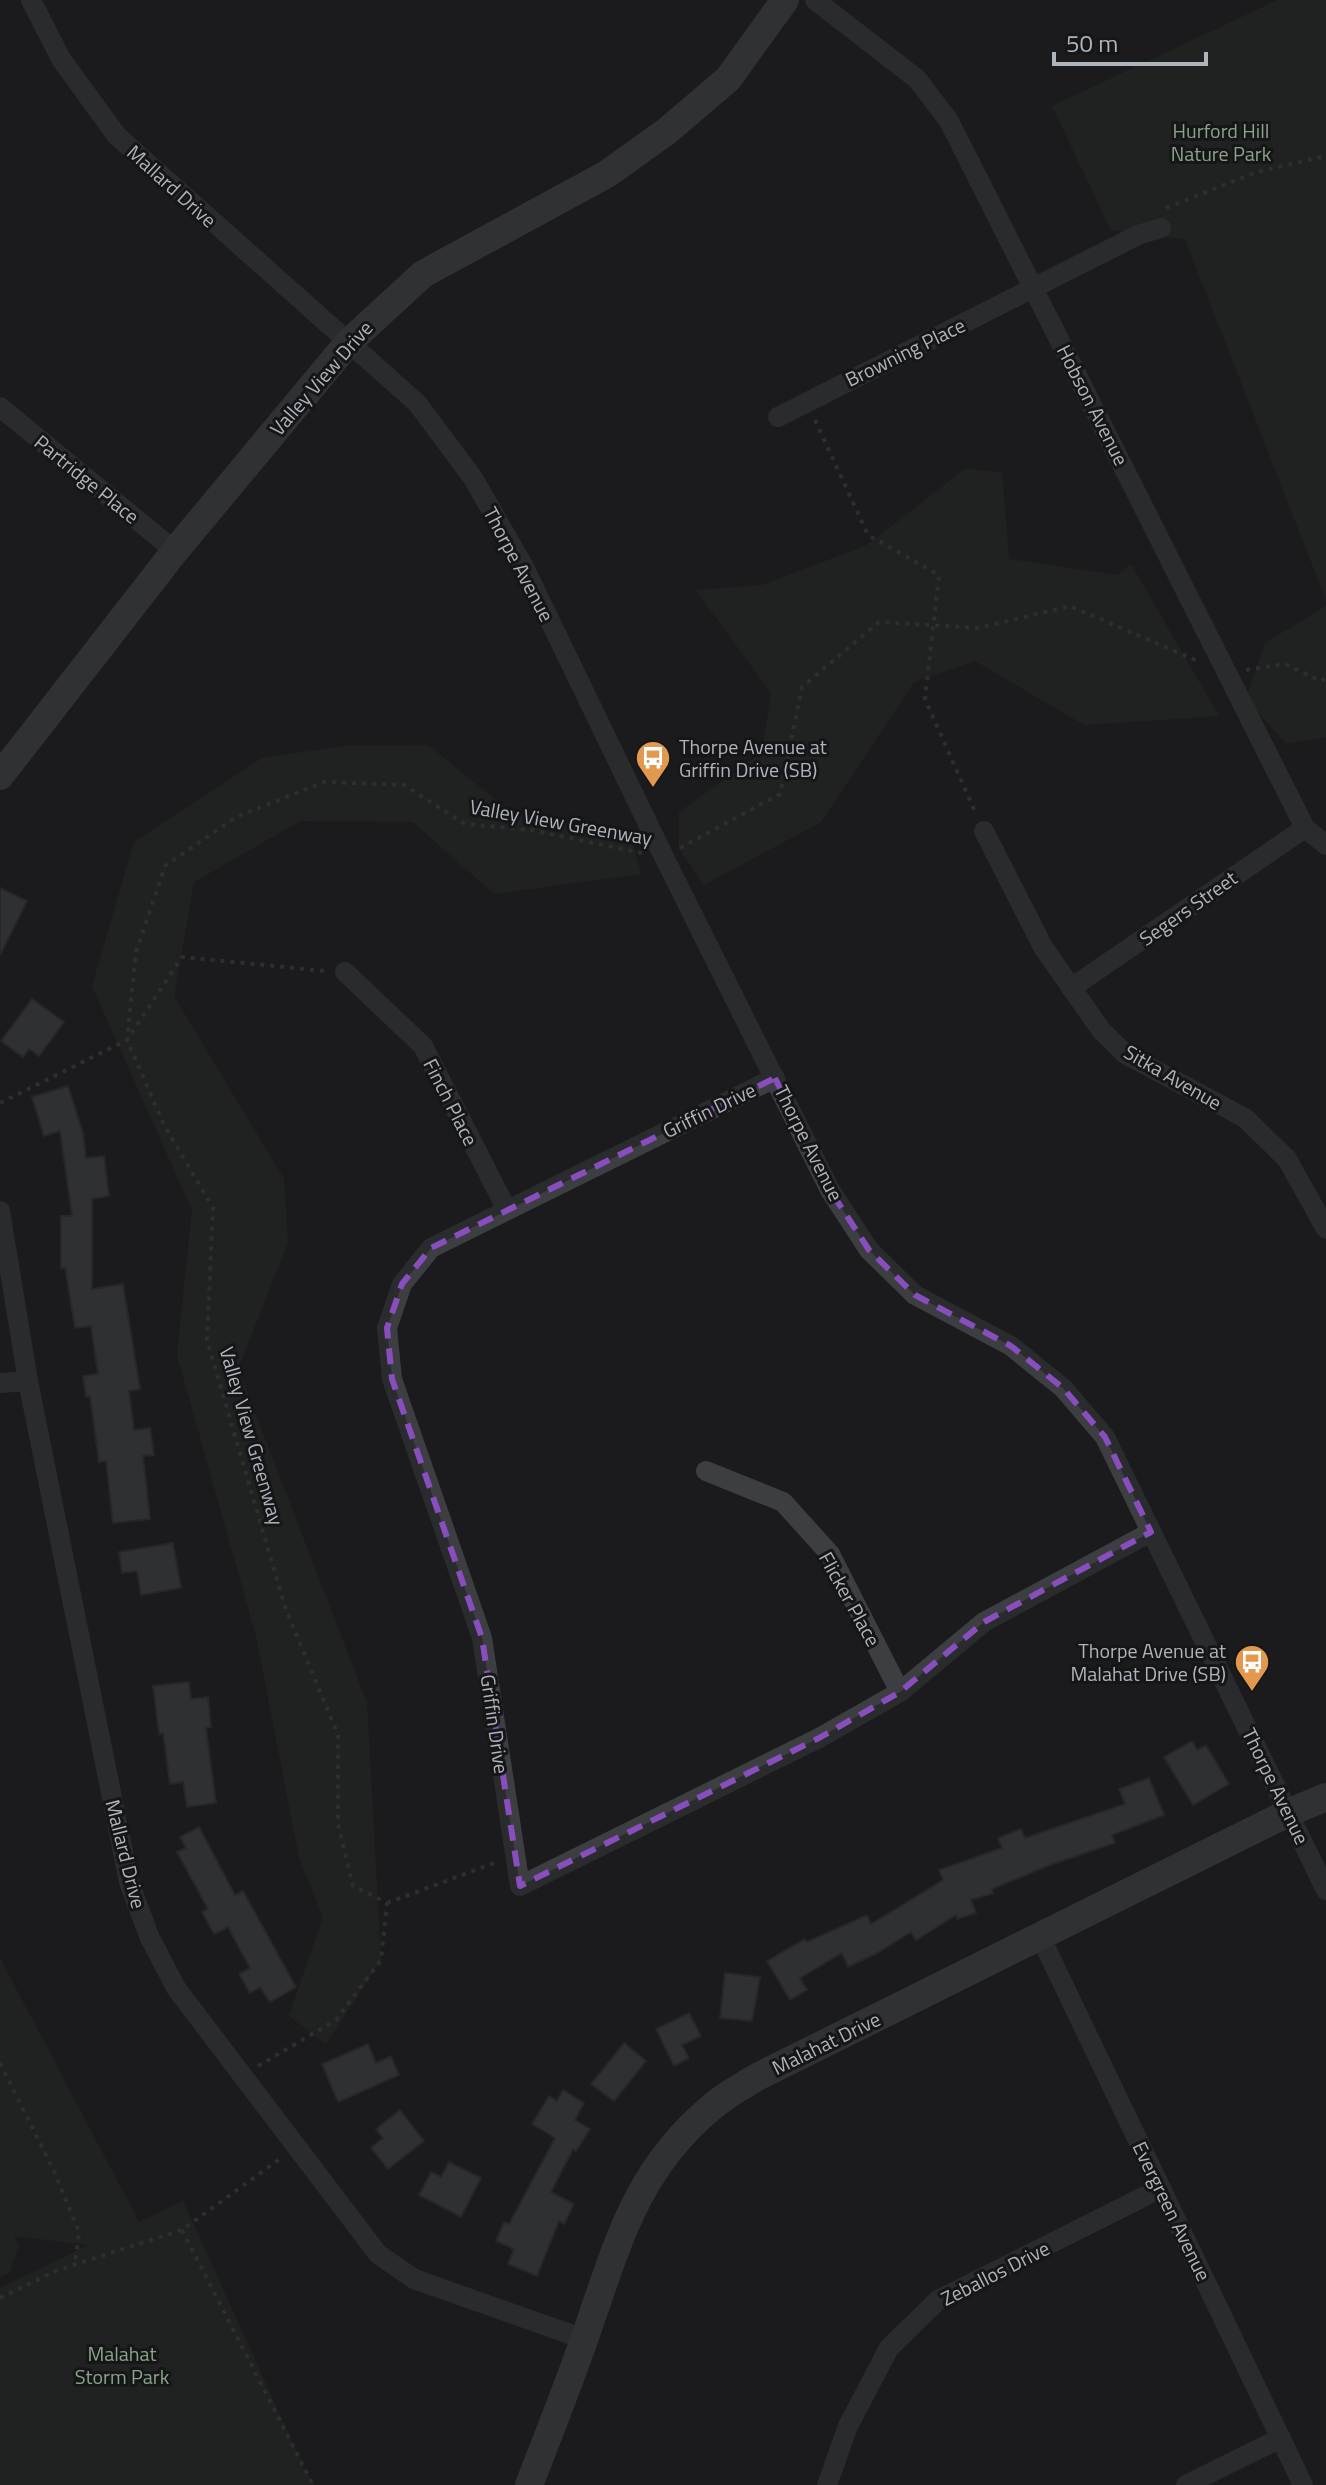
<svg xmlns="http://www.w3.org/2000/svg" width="1326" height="2485" font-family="'Titillium Web',sans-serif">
<rect width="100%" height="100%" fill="#1b1b1d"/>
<!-- green -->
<path fill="#252c25" d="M 1278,0 L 1326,0 L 1326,600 L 1185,239 L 1111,230 L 1052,106 Z
M 966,468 L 1002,473 L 1009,559 L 1117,575 L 1131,564 L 1219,716 L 1084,725 L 975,661 L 914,682 L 821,822 L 704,885 L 679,849 L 679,812 L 762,753 L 771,693 L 696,590 L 763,585 L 867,545 Z
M 1326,606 L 1326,737 L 1286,744 L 1246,698 L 1265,643 Z
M 428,745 L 508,810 L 629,830 L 641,874 L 494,894 L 413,822 L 300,821 L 194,882 L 174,996 L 284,1179 L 288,1242 L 238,1369 L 367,1703 L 381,1960 L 326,2044 L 289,2016 L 323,1917 L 299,1857 L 256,1636 L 177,1355 L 192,1210 L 92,986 L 134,842 L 262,758 L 345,746 Z
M 0,1958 L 139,2222 L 183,2201 L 302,2463 L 314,2485 L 0,2485 L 0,2288 L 89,2245 L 14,2236 L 19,2245 L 9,2273 L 0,2277 Z"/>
<!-- building -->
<path fill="#48494c" stroke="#353538" stroke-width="2" d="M 0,888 L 27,901 L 0,955 Z
M 32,999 L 64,1022 L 39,1056 L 29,1049 L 23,1057 L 1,1041 Z
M 68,1086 L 83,1133 L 86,1158 L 104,1156 L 109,1196 L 92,1199 L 92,1289 L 123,1284 L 140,1389 L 129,1391 L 134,1430 L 150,1428 L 154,1455 L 143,1456 L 150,1519 L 113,1523 L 106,1461 L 99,1462 L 90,1396 L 86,1397 L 83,1376 L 98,1374 L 91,1326 L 75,1328 L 65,1268 L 61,1268 L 61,1216 L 72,1216 L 60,1131 L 44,1136 L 32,1097 Z
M 173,1543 L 181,1588 L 141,1595 L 137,1571 L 122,1573 L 119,1552 Z
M 189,1682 L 191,1699 L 208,1697 L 211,1727 L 206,1728 L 216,1803 L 187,1807 L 183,1782 L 170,1784 L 163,1733 L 159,1734 L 153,1686 Z
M 1192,1741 L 1197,1750 L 1206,1745 L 1229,1784 L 1193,1805 L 1164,1757 Z
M 1149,1778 L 1164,1815 L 1112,1835 L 1115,1843 L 1050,1865 L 992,1889 L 993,1893 L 971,1900 L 976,1913 L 957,1919 L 956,1915 L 916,1940 L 911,1932 L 877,1953 L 848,1967 L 842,1953 L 800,1978 L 807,1990 L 790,2000 L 767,1961 L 805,1939 L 807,1942 L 867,1915 L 871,1924 L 943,1880 L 939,1870 L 1002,1848 L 998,1838 L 1021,1829 L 1025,1838 L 1125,1804 L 1119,1789 Z
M 199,1827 L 235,1895 L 243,1891 L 296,1987 L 270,2002 L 260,1987 L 250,1993 L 239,1974 L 250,1968 L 228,1927 L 214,1934 L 202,1912 L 208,1909 L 177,1852 L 186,1848 L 180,1837 Z
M 725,1973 L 760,1977 L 752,2021 L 720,2018 Z
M 689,2013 L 701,2036 L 682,2045 L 689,2058 L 674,2066 L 656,2029 Z
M 624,2043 L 646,2061 L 614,2101 L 591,2084 Z
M 368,2044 L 376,2063 L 391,2056 L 399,2075 L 338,2102 L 322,2064 Z
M 563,2090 L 584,2103 L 575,2120 L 590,2129 L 576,2151 L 573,2149 L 551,2192 L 574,2204 L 564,2224 L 559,2221 L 537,2276 L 508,2264 L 514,2249 L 496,2241 L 504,2222 L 509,2224 L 555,2138 L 532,2124 L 549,2096 L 557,2101 Z
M 400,2110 L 424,2141 L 388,2169 L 371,2148 L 383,2138 L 376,2129 Z
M 449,2162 L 481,2178 L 461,2217 L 419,2195 L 431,2172 L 441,2177 Z"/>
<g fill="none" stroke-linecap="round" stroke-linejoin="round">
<!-- path -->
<path stroke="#424548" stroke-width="4" stroke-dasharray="4 6" stroke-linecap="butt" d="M 1166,208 L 1257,172 L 1326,156
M 815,420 L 868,535 L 939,575 L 925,699 L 976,814
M 1246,670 L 1285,664 L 1321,681 L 1326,678
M 680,848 L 780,794 L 802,687 L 879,622 L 979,628 L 1070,606 L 1200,662
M 0,1103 L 127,1040 L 182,957 L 326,971
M 387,1903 L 497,1862
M 0,2063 L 54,2171 L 79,2232 L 75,2265
M 258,2066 L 336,2020 L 381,1960 L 387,1903 L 353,1886 L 338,1824 L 338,1735 L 285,1607 L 207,1340 L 213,1208 L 164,1125 L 127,1040 L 136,952 L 165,866 L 236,817 L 324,782 L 404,785 L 465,824 L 531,830 L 642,853
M 182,2230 L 313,2485
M 0,2298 L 58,2270 L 182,2230 L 281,2158"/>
<!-- street -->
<path stroke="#3c3e41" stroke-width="20" d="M 31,0 L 61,59 L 117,136 L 417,403 L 473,478 L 524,567 L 664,857 L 830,1190 L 869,1250 L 915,1295 L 1011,1346 L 1063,1388 L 1105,1437 L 1326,1890
M 815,0 L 917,79 L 949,121 L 1305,828 L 1326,845
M 0,407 L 175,551
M 778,417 L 1138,235 L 1161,228
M 984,831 L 1043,947 L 1101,1030 L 1125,1054 L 1245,1118 L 1287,1159 L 1326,1229
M 345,972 L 423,1046 L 507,1210
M 1071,988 L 1305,828
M 775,1078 L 431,1248 L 402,1284 L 387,1328 L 392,1379 L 482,1638 L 520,1886 L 819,1738 L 900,1692 L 984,1622 L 1151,1532
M 0,1211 L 28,1381 L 129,1882 L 149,1936 L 176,1988 L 378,2254 L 414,2279 L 584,2339
M 0,1383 L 28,1381
M 706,1471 L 783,1502 L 830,1554 L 900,1692
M 1041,1938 L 1303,2485
M 827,2485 L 848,2426 L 889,2348 L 938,2300 L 1161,2188
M 1186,2485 L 1281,2438"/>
<!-- secondary -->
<path stroke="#4a4d51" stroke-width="28" d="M 0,776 L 175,551 L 348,343 L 423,274 L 607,174 L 667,131 L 728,79 L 785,0
M 529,2485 C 548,2436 568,2386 585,2337 C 617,2246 635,2170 713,2106 C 727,2094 744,2085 759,2076 L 1288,1813 L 1326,1797"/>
</g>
<!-- marked area -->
<path d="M0 0H1326V2485H0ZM 775,1078 L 830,1190 L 869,1250 L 915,1295 L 1011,1346 L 1063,1388 L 1105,1437 L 1151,1532 L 984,1622 L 900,1692 L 819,1738 L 520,1886 L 482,1638 L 392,1379 L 387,1328 L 402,1284 L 431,1248 Z" fill="#1b1b1d" fill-opacity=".55" fill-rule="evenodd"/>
<path fill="none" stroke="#884ebe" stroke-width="6" stroke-dasharray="16 10" stroke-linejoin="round" d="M 775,1078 L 830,1190 L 869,1250 L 915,1295 L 1011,1346 L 1063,1388 L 1105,1437 L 1151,1532 L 984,1622 L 900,1692 L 819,1738 L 520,1886 L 482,1638 L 392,1379 L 387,1328 L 402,1284 L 431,1248 Z"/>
<!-- icons -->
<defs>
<symbol id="bus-pin" viewBox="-11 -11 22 30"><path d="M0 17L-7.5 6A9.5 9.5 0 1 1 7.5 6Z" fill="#e2984d" stroke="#161618"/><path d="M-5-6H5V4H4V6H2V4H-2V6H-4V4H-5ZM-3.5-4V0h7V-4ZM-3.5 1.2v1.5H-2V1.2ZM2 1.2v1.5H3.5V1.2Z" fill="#fff"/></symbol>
</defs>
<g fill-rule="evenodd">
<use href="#bus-pin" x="633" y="738" width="40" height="54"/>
<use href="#bus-pin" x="1232" y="1642" width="40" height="54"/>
</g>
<g text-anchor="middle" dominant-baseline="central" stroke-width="6" stroke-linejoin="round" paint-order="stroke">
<!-- park labels -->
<g font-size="20" fill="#8aa487" stroke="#161618">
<text x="1221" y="130">Hurford Hill<tspan x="1221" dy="23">Nature Park</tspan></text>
<text x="122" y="2353">Malahat<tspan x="122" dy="23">Storm Park</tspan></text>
</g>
<!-- street labels -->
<g font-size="20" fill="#aeb4bb" stroke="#161618">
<text transform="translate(172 186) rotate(42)">Mallard Drive</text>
<text transform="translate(905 352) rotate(-26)">Browning Place</text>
<text transform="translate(321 378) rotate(-49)">Valley View Drive</text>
<text transform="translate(1093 405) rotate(63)">Hobson Avenue</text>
<text transform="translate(87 479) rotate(39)">Partridge Place</text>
<text transform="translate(519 564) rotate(62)">Thorpe Avenue</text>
<text transform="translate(561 822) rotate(10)">Valley View Greenway</text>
<text transform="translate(1188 908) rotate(-35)">Segers Street</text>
<text transform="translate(1173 1077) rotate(30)">Sitka Avenue</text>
<text transform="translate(451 1102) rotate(63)">Finch Place</text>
<text transform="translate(709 1110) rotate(-26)">Griffin Drive</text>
<text transform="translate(809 1143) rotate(63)">Thorpe Avenue</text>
<text transform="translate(252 1436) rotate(74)">Valley View Greenway</text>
<text transform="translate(850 1599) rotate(61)">Flicker Place</text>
<text transform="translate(495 1724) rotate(82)">Griffin Drive</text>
<text transform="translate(1276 1786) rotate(64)">Thorpe Avenue</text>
<text transform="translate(126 1854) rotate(76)">Mallard Drive</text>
<text transform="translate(826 2043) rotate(-26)">Malahat Drive</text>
<text transform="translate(1172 2211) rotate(64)">Evergreen Avenue</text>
<text transform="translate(995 2273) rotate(-27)">Zeballos Drive</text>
</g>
<!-- poi labels -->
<g font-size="20" fill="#aeb4bb" stroke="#161618" text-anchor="start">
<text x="679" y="746">Thorpe Avenue at<tspan x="679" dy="23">Griffin Drive (SB)</tspan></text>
<text x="1226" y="1650" text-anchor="end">Thorpe Avenue at<tspan x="1226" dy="23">Malahat Drive (SB)</tspan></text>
</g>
</g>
<!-- scale -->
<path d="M1054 52v12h152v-12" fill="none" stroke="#aeb4bb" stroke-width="4"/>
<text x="1066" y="52" font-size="24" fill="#aeb4bb" stroke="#161618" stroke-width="6" paint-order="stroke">50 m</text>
</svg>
